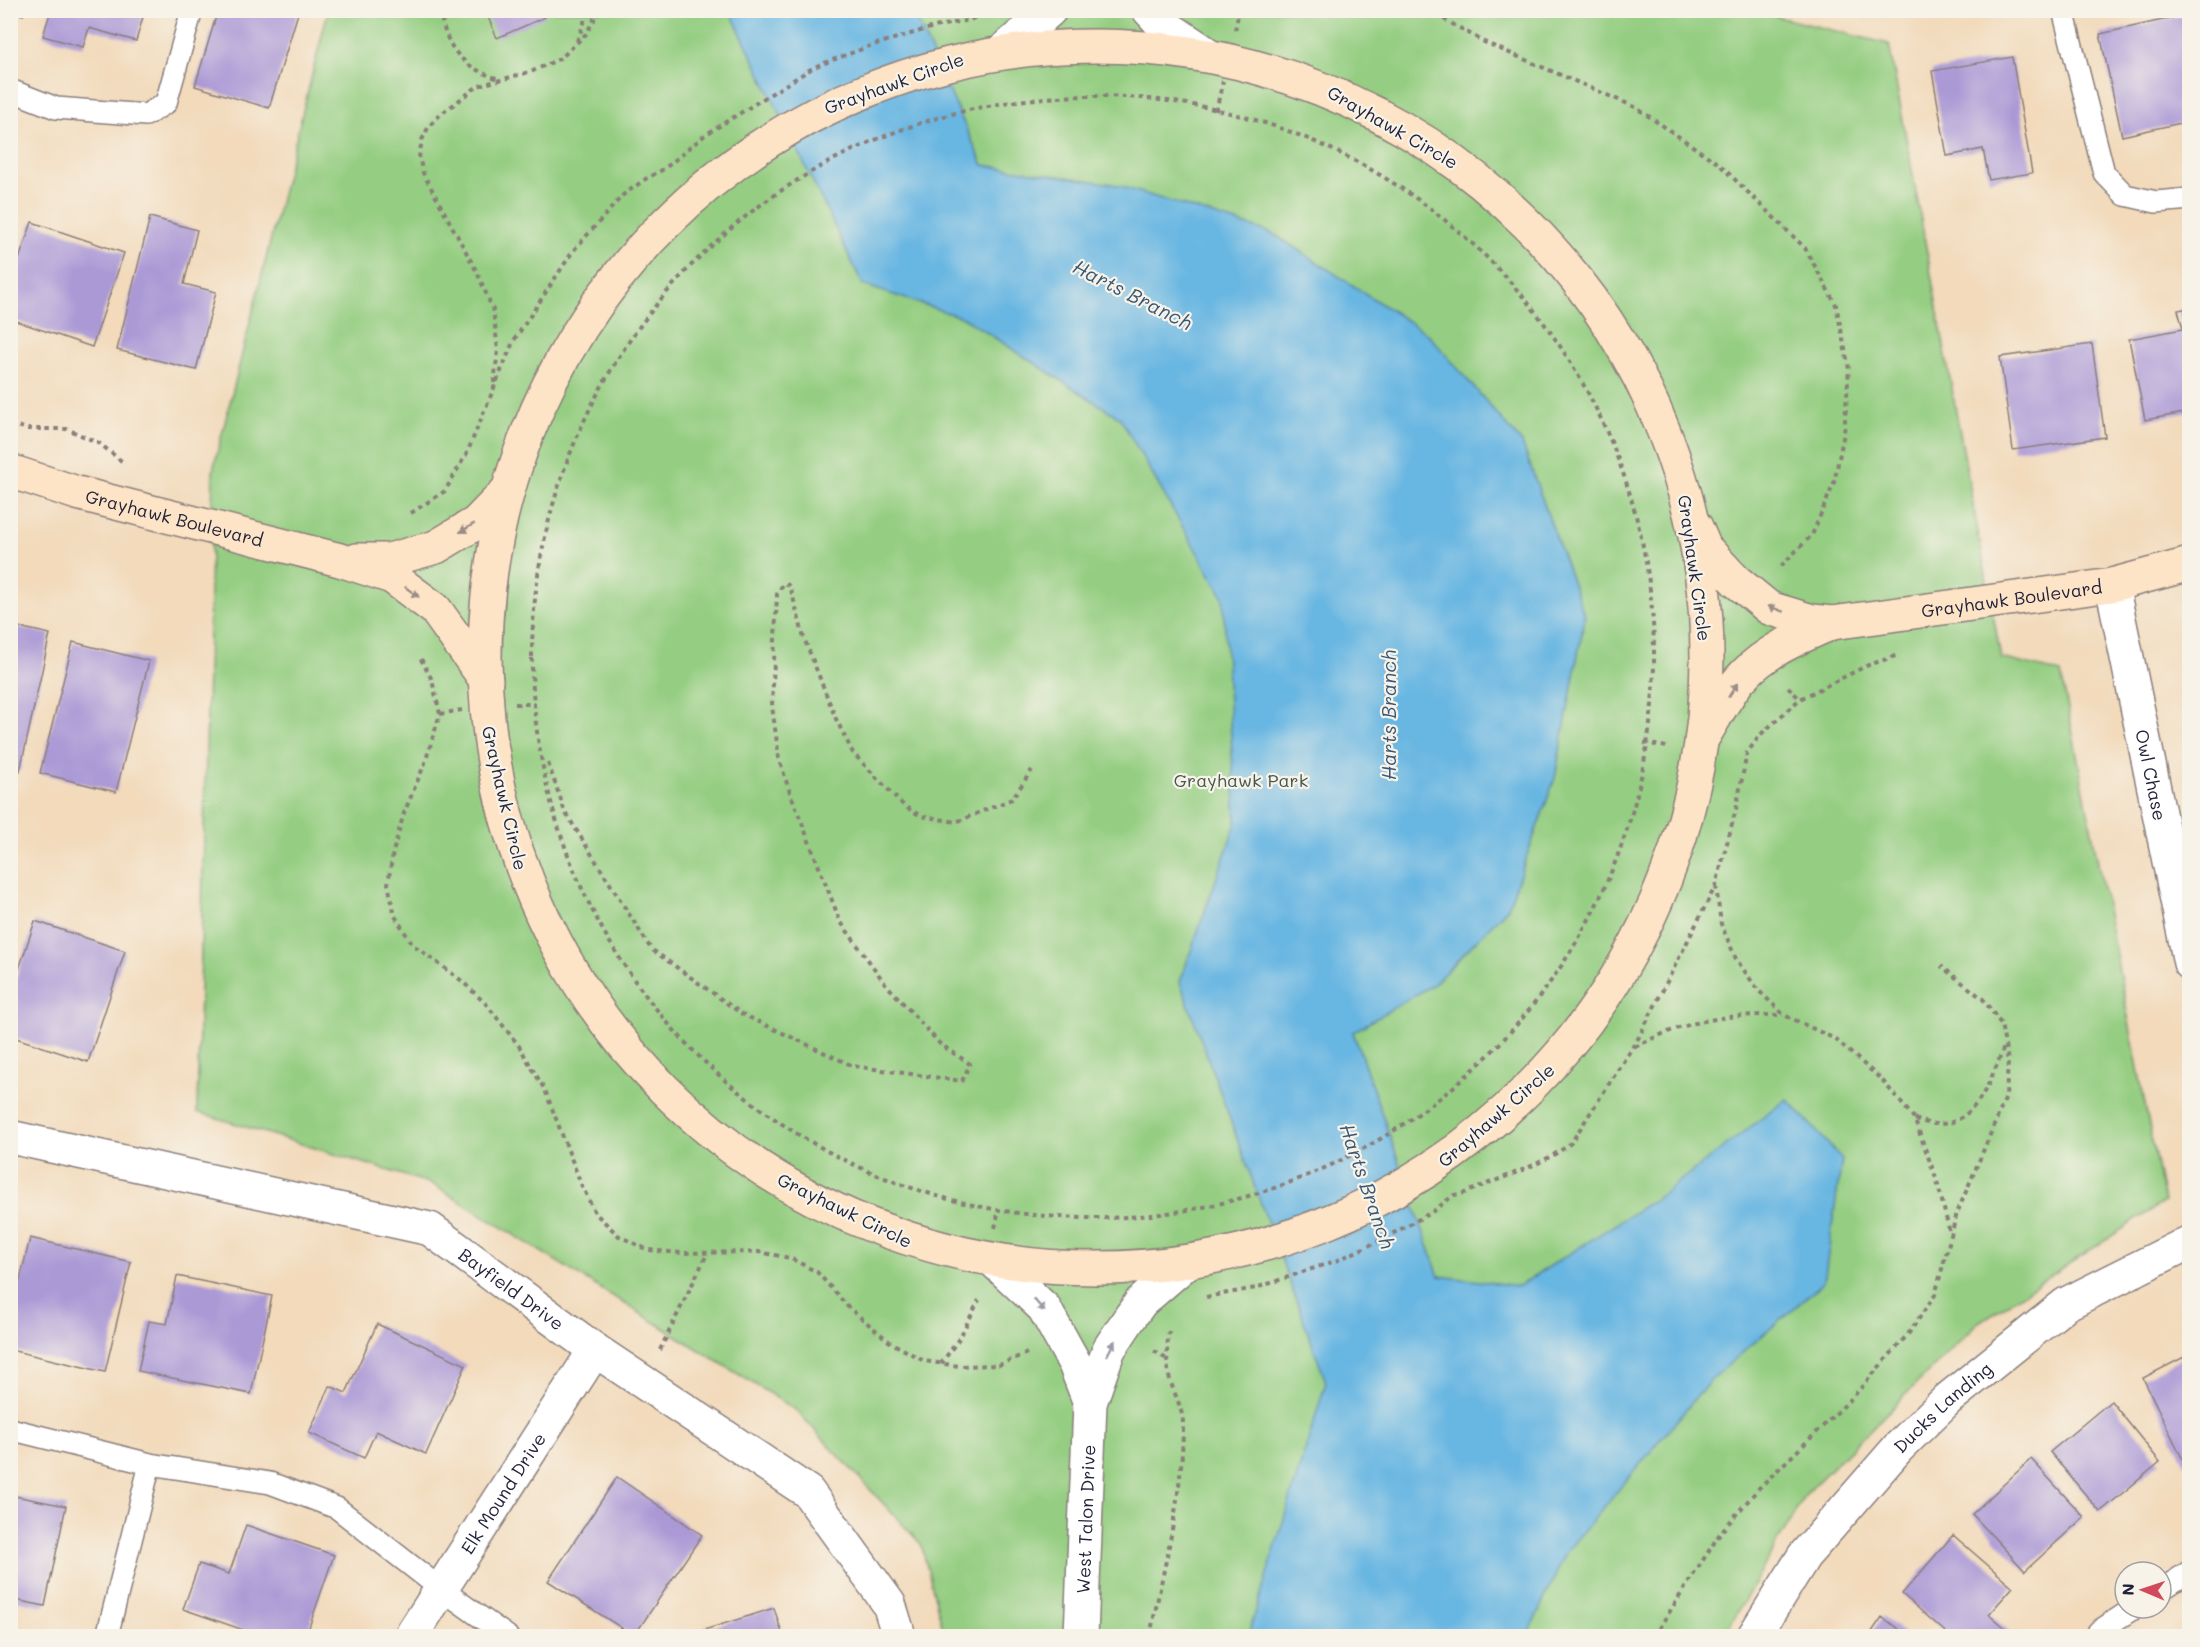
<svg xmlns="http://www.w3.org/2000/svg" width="2200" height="1647" font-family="Mali,sans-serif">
<rect width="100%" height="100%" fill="#f7f3e8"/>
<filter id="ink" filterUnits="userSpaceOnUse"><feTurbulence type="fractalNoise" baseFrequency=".0167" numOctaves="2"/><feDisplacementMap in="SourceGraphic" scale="12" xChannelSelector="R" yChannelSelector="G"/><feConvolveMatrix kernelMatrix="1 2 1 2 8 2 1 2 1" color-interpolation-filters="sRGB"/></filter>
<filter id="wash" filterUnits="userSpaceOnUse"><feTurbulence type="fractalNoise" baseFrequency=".008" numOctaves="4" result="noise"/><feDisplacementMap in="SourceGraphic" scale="24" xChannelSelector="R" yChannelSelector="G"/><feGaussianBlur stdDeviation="1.35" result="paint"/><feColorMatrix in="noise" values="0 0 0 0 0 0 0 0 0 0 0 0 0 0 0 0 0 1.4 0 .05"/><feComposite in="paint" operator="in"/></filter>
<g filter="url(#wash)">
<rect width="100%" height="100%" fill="#f2dabb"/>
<!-- green -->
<path fill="#95ce82" stroke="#5c785e" stroke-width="1.5" d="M 1750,10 L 1889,44 L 2001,658 L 2061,673 L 2164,1202 L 1978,1323 L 1806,1493 L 1724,1636 L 945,1636 L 921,1544 L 796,1410 L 432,1184 L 197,1112 L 213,470 L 328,11 Z"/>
<!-- water -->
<path fill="#68b6e2" stroke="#456c8e" stroke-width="1.5" d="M 730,11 L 913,11 L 983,165 L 1113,184 L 1272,233 L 1428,334 L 1522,443 L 1585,617 L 1555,778 L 1508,908 L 1434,984 L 1353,1032 L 1439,1276 L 1519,1286 L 1660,1196 L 1787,1099 L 1842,1159 L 1824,1282 L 1711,1380 L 1567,1551 L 1527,1636 L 1248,1636 L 1326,1382 L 1180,982 L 1236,823 L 1223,597 L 1120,418 L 964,318 L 863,285 Z"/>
<g id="blocks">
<!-- building -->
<path fill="#ab99d6" d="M 10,10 L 25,10 L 23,15 Z
M 51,10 L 145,10 L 136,41 L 89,28 L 83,47 L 43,36 Z
M 218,10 L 299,10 L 269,108 L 195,86 Z
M 485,10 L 542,10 L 545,17 L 497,38 Z
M 2185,15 L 2190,33 L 2190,121 L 2122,136 L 2100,34 Z
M 2012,57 L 2032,173 L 1989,180 L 1983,149 L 1947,156 L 1932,71 Z
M 150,217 L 197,230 L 184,284 L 216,292 L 196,370 L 117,350 Z
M 32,222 L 124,253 L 92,347 L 10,319 L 10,285 Z
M 2190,308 L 2190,412 L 2145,420 L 2129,339 L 2183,329 L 2178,310 Z
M 2092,344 L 2105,437 L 2013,450 L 2000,357 Z
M 10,625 L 50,634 L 20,771 L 10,769 Z
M 73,642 L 149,661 L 116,792 L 40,773 Z
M 35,921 L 125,951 L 88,1062 L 10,1036 L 10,996 Z
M 30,1238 L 131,1262 L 105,1372 L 10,1350 L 10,1322 Z
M 177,1276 L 272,1296 L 251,1394 L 138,1371 L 149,1321 L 167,1324 Z
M 377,1324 L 466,1365 L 426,1454 L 376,1431 L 364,1458 L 309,1433 L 330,1386 L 346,1393 Z
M 2190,1354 L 2190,1474 L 2143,1378 Z
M 2111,1401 L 2160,1462 L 2100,1512 L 2050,1452 Z
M 2031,1459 L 2084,1517 L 2025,1571 L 1972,1514 Z
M 617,1477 L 702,1535 L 634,1636 L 548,1581 Z
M 10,1495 L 66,1506 L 45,1606 L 10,1599 Z
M 246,1525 L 334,1555 L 306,1636 L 261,1636 L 183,1609 L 199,1564 L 229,1574 Z
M 1953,1535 L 2013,1587 L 1989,1614 L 2015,1636 L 1950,1636 L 1902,1594 Z
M 774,1608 L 783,1636 L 685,1636 Z
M 1882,1617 L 1908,1636 L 1869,1636 Z"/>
</g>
</g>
<g filter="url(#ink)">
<use href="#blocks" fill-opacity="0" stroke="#8a7e7b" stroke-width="1.5"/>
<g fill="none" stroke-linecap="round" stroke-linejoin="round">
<defs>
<path id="lane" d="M 2063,10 L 2104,173 L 2125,195 L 2156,202 L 2190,199
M 10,90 L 56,108 L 146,115 L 166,103 L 192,10
M 10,1429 L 150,1464 L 270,1483 L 337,1508 L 441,1589 L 507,1636
M 2161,1590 L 2190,1571
M 107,1636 L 150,1464
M 2095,1636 L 2099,1631 L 2134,1608"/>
<g id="street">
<path d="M 1149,10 L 1161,23 L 1203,51"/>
<path d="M 1003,51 L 1050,10"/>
<path id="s1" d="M 2112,585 L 2190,963"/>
<path id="s2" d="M 10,1137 L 430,1229 L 595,1350 L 808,1492 L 889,1604 L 899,1636"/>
<path d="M 997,1264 L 1044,1308 L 1075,1364 L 1090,1403"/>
<path id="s3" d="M 411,1636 L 595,1350"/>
<path id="s4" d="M 1081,1636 L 1090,1403 L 1109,1349 L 1131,1316 L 1141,1302 L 1184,1265"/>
<path id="s5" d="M 1754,1636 L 1804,1556 L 1898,1448 L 1948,1399 L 2066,1304 L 2190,1242"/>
</g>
<g id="secondary">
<circle cx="1096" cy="657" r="611"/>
<path id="s6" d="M 10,471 L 77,493 L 340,560 L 392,577 L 435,609 L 486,680"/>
<path id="s7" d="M 1696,527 L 1705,548 L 1736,581 L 1769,608 L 1812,621 L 1832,623 L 2112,585 L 2190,564"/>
<path d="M 357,560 L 389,560 L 436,547 L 476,523 L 508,490"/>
<path d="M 1703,737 C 1714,720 1730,688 1744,675 C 1767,650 1802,636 1832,623"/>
</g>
</defs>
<!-- lane casing -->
<use href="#lane" stroke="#8a7e7b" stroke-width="24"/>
<!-- street casing -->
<use href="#street" stroke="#8a7e7b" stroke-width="36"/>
<!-- secondary casing -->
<use href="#secondary" stroke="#8a7e7b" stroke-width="36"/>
<!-- path -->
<path stroke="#8a7e7b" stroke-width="4" stroke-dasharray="4.5 4.5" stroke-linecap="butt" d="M 440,10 C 446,49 462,67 499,79
M 1428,10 L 1484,42 L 1635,107 L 1719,164 L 1805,248 L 1836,305 L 1849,369 L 1844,433 L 1834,483 L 1812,535 L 1779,568
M 1235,30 L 1239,10
M 577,41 L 584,23 L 585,10
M532 657a561 561 0 1 1 1122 0a561 561 0 1 1-1122 0Z
M 1216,111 L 1223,81
M 494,383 L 498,350 L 493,310 L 477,272 L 423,173 L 419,157 L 422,140 L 429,126 L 441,114 L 478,86 L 533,71 L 561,58 L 586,34 L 594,20 L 595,10
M 10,424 L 28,429 L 67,429 L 99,443 L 125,464
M 411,513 L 445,491 L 467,453 L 513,342 L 573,251 L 623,195 L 647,178 L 664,169 L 705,135 L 814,67 L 870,46 L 934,27 L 970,20 L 988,11
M 421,659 L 432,680 L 440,714 L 425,763 L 404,813 L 393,852 L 388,884 L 395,916 L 412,944 L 462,981 L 487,1005 L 519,1046 L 545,1090 L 581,1184 L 595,1213 L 619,1236 L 648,1250 L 681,1253 L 759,1252 L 790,1258 L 817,1272 L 848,1307 L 890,1342 L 924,1361 L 959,1366 L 999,1365 L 1027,1353
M 1788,687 L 1800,699
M 515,704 L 535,704
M 440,714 L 462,710
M 1644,743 L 1667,747
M 548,763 L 565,812 L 651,949 L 742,1014 L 853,1066 L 962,1081 L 970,1064 L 940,1044 L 884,982 L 840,921 L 788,787 L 779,758 L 772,706 L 777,594 L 784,583 L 790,586 L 804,638 L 836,719 L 853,753 L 904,806 L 921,816 L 956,822 L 1012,799 L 1032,770
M 1716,886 L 1721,924 L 1736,959 L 1758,990 L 1784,1015 L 1835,1039 L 1882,1080 L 1914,1118 L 1937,1181 L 1950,1233
M 1635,1047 C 1687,1020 1725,1014 1783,1015
M 1915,1119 C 1969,1141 1988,1088 2004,1047
M 995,1228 L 999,1209
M 1206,1297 L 1256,1288 L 1338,1260 L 1379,1241 L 1432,1212 L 1454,1195 L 1465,1193 C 1501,1177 1540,1167 1571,1143 L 1639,1037 L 1716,885 L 1736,809 L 1747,753 L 1760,735 L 1800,699 L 1866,666 L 1898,655
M 660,1350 L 707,1254
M 1154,1351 L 1168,1360
M 941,1364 L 960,1337 L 979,1300
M 1150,1636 C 1164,1567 1183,1496 1183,1424 C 1183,1408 1173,1392 1169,1376 C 1166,1361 1167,1345 1169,1331
M 1654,1636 L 1721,1532 L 1759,1488 L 1852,1398 L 1909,1333 L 1935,1295 L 1957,1213 L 2006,1097 L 2008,1061 L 2001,1024 L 1983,999 L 1941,966"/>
<!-- lane -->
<use href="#lane" stroke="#fff" stroke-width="21"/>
<!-- street -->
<use href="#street" stroke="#fff" stroke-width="33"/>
<!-- secondary -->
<use href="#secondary" stroke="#fee4c6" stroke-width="33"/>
</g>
<!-- one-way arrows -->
<defs><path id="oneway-solid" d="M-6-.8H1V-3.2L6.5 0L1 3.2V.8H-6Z" transform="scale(1.5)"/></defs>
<g fill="#9b8d87">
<use href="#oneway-solid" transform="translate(467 528) rotate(149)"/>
<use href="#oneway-solid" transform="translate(412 592) rotate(36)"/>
<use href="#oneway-solid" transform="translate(1776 609) rotate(-159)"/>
<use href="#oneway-solid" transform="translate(1733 690) rotate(-57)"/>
</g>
<g fill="#9c9ca7">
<use href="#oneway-solid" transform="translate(1039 1305) rotate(48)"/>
<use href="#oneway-solid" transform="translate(1111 1348) rotate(-62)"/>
</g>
</g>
<g text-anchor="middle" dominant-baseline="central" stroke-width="4.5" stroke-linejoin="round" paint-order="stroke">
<!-- street labels -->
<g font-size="18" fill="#22223b" stroke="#f7f3e8">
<text transform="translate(894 83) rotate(-20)">Grayhawk Circle</text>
<text transform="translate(1393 127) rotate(30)">Grayhawk Circle</text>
<text stroke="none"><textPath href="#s6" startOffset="171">Grayhawk Boulevard</textPath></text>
<text transform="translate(1695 568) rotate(82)">Grayhawk Circle</text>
<text stroke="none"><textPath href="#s7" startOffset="357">Grayhawk Boulevard</textPath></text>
<text stroke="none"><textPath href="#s1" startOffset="194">Owl Chase</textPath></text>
<text transform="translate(505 798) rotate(77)">Grayhawk Circle</text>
<text transform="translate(1496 1115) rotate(-41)">Grayhawk Circle</text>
<text transform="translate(845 1210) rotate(26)">Grayhawk Circle</text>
<text stroke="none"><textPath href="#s2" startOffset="531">Bayfield Drive</textPath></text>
<text stroke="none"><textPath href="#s5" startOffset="298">Ducks Landing</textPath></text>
<text stroke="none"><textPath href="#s3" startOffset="170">Elk Mound Drive</textPath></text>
<text stroke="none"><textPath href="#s4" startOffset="117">West Talon Drive</textPath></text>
</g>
<!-- park labels -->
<g font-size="18" fill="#445650" stroke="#f7f3e8">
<text x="1241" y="780">Grayhawk Park</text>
</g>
<!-- water labels -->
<g font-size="20" font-style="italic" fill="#3a5675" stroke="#f7f3e8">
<text transform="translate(1133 294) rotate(27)">Harts Branch</text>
<text transform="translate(1388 715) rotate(-90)">Harts Branch</text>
<text transform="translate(1368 1186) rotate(71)">Harts Branch</text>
</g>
</g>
<!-- margin -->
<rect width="2200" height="1647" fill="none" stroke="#f7f3e8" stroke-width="36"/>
<!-- north arrow -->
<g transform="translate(2143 1590) rotate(272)"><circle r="28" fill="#f7f3e8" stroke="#a29fa3" stroke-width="1.5"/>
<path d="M0-4.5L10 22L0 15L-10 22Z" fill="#d1495b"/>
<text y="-9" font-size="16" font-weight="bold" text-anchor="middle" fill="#22223b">N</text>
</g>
</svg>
